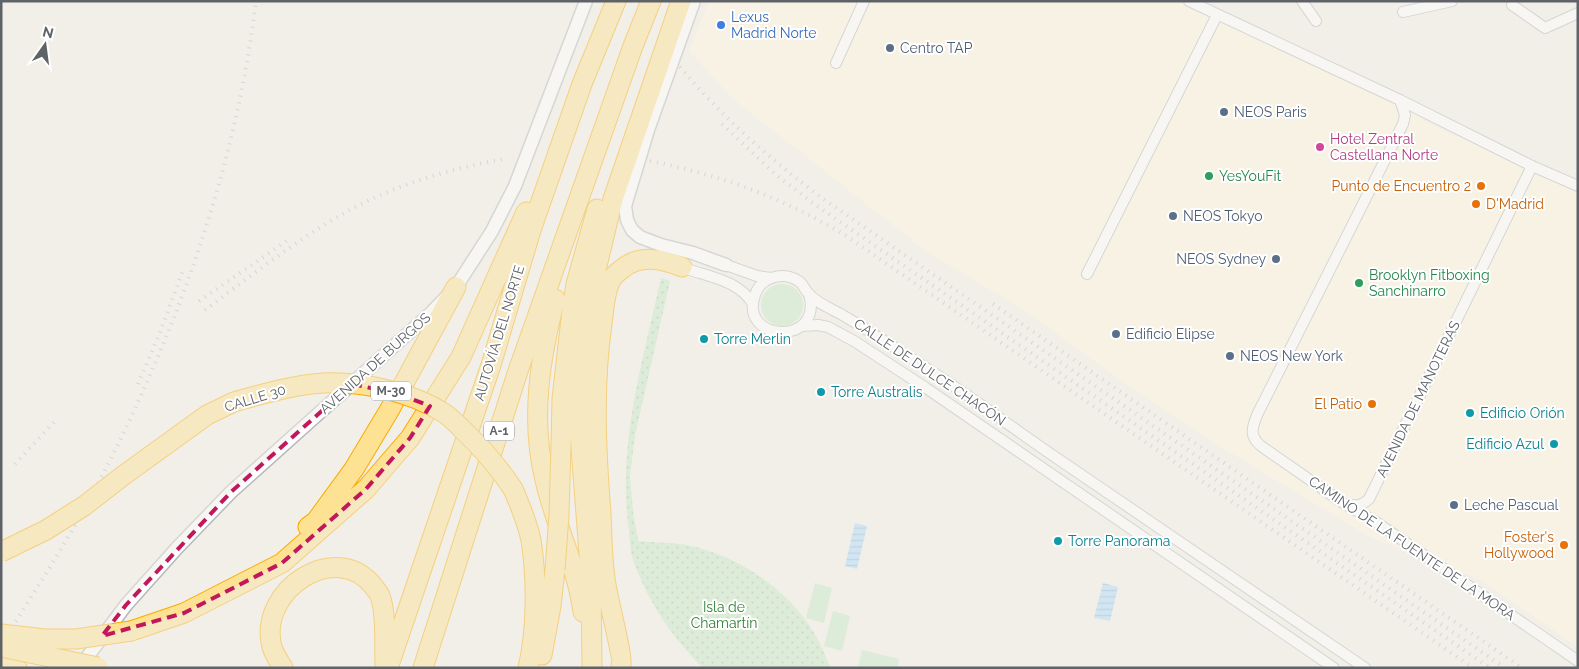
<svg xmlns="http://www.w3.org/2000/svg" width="1579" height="669" font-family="Raleway,sans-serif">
<defs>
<pattern id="park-dots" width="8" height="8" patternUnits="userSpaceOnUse" patternTransform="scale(1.25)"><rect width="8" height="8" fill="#c5e8c5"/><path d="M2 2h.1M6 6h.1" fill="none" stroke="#a3c0a4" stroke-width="1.8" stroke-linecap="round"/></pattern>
<pattern id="water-rules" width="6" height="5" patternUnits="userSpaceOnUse" patternTransform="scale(1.25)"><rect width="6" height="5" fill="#aadaff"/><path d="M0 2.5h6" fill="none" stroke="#8eb4d2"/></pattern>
</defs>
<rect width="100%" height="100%" fill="#f1efe8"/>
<!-- commercial -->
<path fill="#fef7e0" d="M 709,1 L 1187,1 L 1400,100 L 1424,121 L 1578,193 L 1578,647 L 1478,579 L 1370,537 L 1223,448 L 1133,389 L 1024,310 L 926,251 L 733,99 L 689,51 Z"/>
<!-- green -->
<path fill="#c5e8c5" d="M761 305a21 21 0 1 1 42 0a21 21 0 1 1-42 0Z
M 815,583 L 832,588 L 824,623 L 806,618 Z
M 833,611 L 850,616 L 842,651 L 824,646 Z
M 862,650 L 899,659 L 897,668 L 858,668 Z"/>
<!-- park -->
<path fill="url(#park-dots)" d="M 661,278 L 670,281 L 635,435 L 630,476 L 633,512 L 638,541 C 657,543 677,542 696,547 C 744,560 788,590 814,633 C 821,644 825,656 831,668 L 703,668 C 672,637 648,602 633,560 C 630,551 630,540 629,530 C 617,444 643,361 661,278 Z"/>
<!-- water -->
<path fill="url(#water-rules)" d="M 855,523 L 867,526 L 857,569 L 845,566 Z
M 1103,583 L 1118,587 L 1110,621 L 1094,618 Z"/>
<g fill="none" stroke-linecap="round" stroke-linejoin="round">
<defs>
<path id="minor" d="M 1189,1 L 1400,100 L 1532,166 L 1578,186
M 1302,1 L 1316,21
M 1512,5 L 1545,28 L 1578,13
M 1403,12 L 1452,1
M 836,63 L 864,1
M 1400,100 L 1405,115 L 1403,124 L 1257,415 C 1252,428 1249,436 1261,446 L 1343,503 L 1376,522 L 1578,661
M 726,265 L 757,276 L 771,278
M 682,267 C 707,277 738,279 753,304
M 1087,274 L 1217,15
M 809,294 C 824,347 738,342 755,295 C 761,276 786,270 801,283 C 804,286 805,290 808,293 C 817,304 833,309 844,316 C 870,331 895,348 920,364 C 968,394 1014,429 1061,461 C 1162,530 1263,599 1365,668
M 802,326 L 818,325 L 828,327 L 854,341 L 926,388 L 1334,668
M 1346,504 C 1355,506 1362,506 1369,499 L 1532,166"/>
<path id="tertiary" d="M 694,1 L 648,130 L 625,206 L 627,220 L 632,230 L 640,237 L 661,245 L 693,253 L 726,265
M 79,668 L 126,605 L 177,548 L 231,492 L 432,312 L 456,287 L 492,231 L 515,186 L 586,1"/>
<path id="motorway" d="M 555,299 C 540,359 530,419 545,480 C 555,525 577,566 583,612
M 561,446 L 562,399 L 572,310 L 576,284 L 597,209
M 124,475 L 207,415 L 234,402
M 513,489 C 520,505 527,522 531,540 C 537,578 537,630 528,668
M 308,527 L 316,521 L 354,469 L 390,409 L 456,287
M 131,631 L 184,613 L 282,563 L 366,489 L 410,438 L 461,357 L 526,212
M 542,655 L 551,606 L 555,570
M 1,665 L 17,668
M 621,666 C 624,659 606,592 605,578 C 602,556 602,535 601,513 C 596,450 593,387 602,324 C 604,310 604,293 611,280 C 613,276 618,272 622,269 C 640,254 662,259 682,267
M 283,668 C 279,661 274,654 272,647 C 257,590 337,538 374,587 C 376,590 379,593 380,596 C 387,614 384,645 385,665
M 388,668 L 491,365 L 531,230 L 582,84 L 616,1
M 423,668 L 518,371 L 633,46 L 651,1
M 592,668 L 591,580 L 580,435 L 581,378 L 586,322 L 589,299 L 613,199 L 681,1"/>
</defs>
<!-- minor casing -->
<use href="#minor" stroke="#b5b8bc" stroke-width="12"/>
<!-- tertiary casing -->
<use href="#tertiary" stroke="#b5b8bc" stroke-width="15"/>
<!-- motorway casing -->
<use href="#motorway" stroke="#f9ab00" stroke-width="21"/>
<!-- minor -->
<use href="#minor" stroke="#fff" stroke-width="10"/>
<!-- tertiary -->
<use href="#tertiary" stroke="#fff" stroke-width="12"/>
<!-- motorway -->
<use href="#motorway" stroke="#fde293" stroke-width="19"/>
<!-- rail -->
<path stroke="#b6b7b8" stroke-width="4" stroke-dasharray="1 6" stroke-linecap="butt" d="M 680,67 C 722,117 770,159 822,198 L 1505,668
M 722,124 L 775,174 L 817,206 L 1490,668
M 650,161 C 721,175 786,199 848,237 L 1473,668
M 199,301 L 291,238
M 993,304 L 1522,668
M 205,310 C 251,276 296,240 346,212 C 395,185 449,169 504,159
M 138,384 L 160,332 L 184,268
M 15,464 L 57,419
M 1,645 C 35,591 70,537 100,480 C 177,331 236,168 256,1"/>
<defs>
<path id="motorway-bridge" d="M 234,402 C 263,394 293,385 323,383 C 362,381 411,392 444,413 C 450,417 456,423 461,428 C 481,447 498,466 513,489
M 1,552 L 46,530 L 84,506 L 124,475
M 555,570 L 559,515 L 561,446
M 1,634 L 45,639 L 76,639 L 131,631
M 1,647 L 98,667"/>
</defs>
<!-- motorway-bridge casing -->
<use href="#motorway-bridge" stroke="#f9ab00" stroke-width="21" stroke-linecap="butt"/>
<!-- motorway-bridge -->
<use href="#motorway-bridge" stroke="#fde293" stroke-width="19"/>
</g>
<!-- marked area -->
<path d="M0 0H1579V669H0ZM 352,384 L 398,394 L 430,406 L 410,438 L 366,489 L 282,563 L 184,613 L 102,636 L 126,605 L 231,492 Z" fill="#f1efe8" fill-opacity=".55" fill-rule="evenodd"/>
<path fill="none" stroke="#c2185b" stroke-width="4" stroke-dasharray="10 6" stroke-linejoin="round" d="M 352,384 L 398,394 L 430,406 L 410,438 L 366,489 L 282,563 L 184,613 L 102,636 L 126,605 L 231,492 Z"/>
<!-- markers -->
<circle fill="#3f7fe0" stroke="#fff" stroke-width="2" cx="721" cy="25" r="5"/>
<g fill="#5c6f8a" stroke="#fff" stroke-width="2">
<circle cx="890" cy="48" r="5"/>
<circle cx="1224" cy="112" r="5"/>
<circle cx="1173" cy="216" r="5"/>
<circle cx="1276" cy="259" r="5"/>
<circle cx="1116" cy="334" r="5"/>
<circle cx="1230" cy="356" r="5"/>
<circle cx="1454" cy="505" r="5"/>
</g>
<circle fill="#d1479c" stroke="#fff" stroke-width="2" cx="1320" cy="147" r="5"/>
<g fill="#2e9e5b" stroke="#fff" stroke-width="2">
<circle cx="1209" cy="176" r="5"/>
<circle cx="1359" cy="283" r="5"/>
</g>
<g fill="#e8710a" stroke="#fff" stroke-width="2">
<circle cx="1481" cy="186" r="5"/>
<circle cx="1476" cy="204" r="5"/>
<circle cx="1372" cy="404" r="5"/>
<circle cx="1564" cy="545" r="5"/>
</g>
<g fill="#0f9aa8" stroke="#fff" stroke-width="2">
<circle cx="704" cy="339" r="5"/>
<circle cx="821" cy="392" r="5"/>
<circle cx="1470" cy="413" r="5"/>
<circle cx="1554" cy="444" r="5"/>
<circle cx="1058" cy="541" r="5"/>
</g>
<g text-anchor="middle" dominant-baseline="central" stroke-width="4" stroke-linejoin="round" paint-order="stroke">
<!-- shield labels -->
<g fill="#fff" stroke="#8f9295" stroke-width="1">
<rect x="371" y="381.5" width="40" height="19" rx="4"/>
<rect x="484" y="421.5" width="30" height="19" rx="4"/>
</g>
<g font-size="12" font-weight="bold" fill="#5f6368">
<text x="391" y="391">M-30</text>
<text x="499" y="431">A-1</text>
</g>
<!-- shop labels -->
<g font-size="14" fill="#366cbe" stroke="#fff" text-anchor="start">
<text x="731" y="17">Lexus<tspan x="731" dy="16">Madrid Norte</tspan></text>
</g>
<!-- service labels -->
<g font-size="14" fill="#4e5e75" stroke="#fff" text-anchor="start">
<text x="900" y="48">Centro TAP</text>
<text x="1234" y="112">NEOS Paris</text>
<text x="1183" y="216">NEOS Tokyo</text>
<text x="1266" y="259" text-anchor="end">NEOS Sydney</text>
<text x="1126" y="334">Edificio Elipse</text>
<text x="1240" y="356">NEOS New York</text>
<text x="1464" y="505">Leche Pascual</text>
</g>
<!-- hotel labels -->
<g font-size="14" fill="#b23c85" stroke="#fff" text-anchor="start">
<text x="1330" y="139">Hotel Zentral<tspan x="1330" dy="16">Castellana Norte</tspan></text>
</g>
<!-- leisure labels -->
<g font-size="14" fill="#27864d" stroke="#fff" text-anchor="start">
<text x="1219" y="176">YesYouFit</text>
<text x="1369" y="275">Brooklyn Fitboxing<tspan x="1369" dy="16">Sanchinarro</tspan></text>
</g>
<!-- food labels -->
<g font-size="14" fill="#c56008" stroke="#fff" text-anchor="end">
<text x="1471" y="186">Punto de Encuentro 2</text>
<text x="1486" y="204" text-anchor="start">D'Madrid</text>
<text x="1362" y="404">El Patio</text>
<text x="1554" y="537">Foster's<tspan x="1554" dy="16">Hollywood</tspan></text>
</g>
<!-- street labels -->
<g font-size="14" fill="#5f6368" stroke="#fff">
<text transform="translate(499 333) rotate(-73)">AUTOVÍA DEL NORTE</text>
<text transform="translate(375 363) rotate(-42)">AVENIDA DE BURGOS</text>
<text transform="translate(930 372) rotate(34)">CALLE DE DULCE CHACÓN</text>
<text transform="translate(255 398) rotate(-17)">CALLE 30</text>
<text transform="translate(1418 399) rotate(-64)">AVENIDA DE MANOTERAS</text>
<text transform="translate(1412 548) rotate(34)">CAMINO DE LA FUENTE DE LA MORA</text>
</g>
<!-- culture labels -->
<g font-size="14" fill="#0d838f" stroke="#fff" text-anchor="start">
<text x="714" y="339">Torre Merlin</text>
<text x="831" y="392">Torre Australis</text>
<text x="1480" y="413">Edificio Orión</text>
<text x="1544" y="444" text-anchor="end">Edificio Azul</text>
<text x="1068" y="541">Torre Panorama</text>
</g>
<!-- park labels -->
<g font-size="14" fill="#348238" stroke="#fff">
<text x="724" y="607">Isla de<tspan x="724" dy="16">Chamartín</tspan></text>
</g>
</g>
<!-- border -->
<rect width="1579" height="669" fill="none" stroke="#5f6368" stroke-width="5"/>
<!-- north arrow -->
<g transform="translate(45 45) rotate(14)" stroke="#ffffff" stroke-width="4" paint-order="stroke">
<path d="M0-4L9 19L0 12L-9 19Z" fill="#5f6368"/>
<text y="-8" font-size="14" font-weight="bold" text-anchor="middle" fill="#5f6368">N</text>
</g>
</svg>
